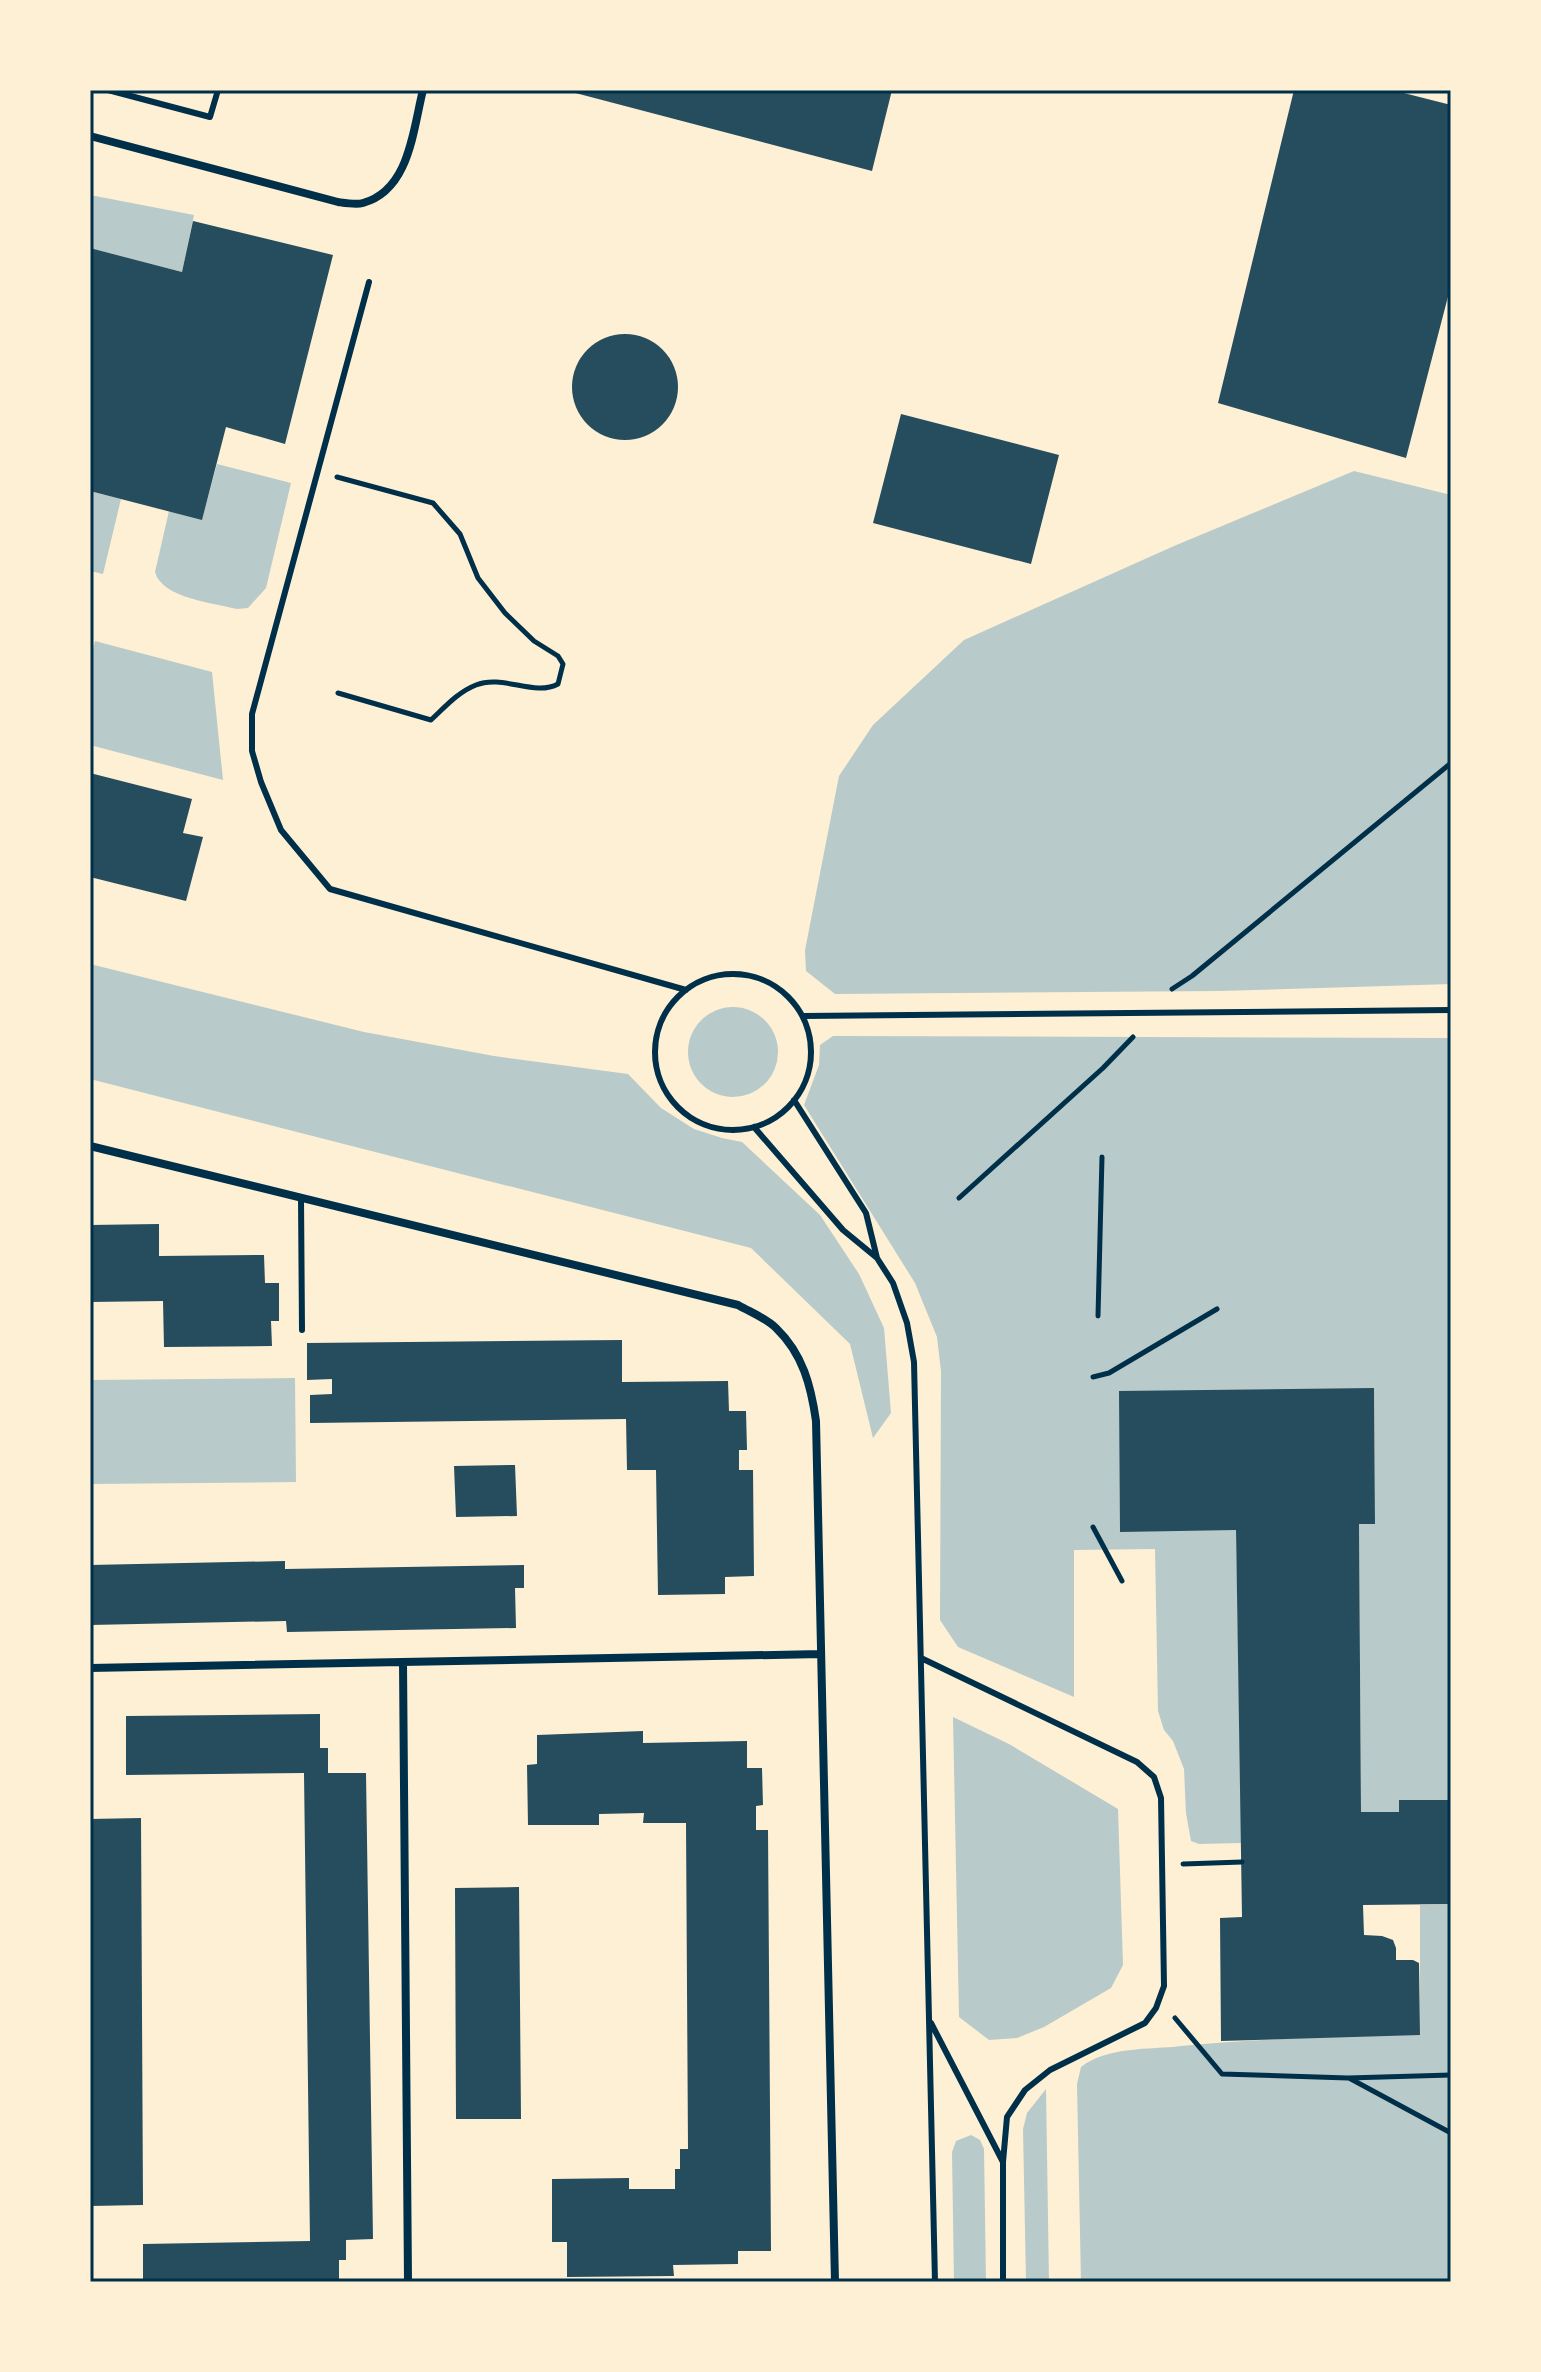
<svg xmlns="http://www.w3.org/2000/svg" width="1541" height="2372" font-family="Helvetica,sans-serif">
<rect width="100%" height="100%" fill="#fdf0d5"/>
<!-- green -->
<path fill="#b9caca" d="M 90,195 L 194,215 L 182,272 L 90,248 Z
M 217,464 L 291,483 L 266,588 L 248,608 L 237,609 C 213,603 162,598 155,572 L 169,511 L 202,519 Z
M 1354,471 L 1451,495 L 1451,984 L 1219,991 L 835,994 L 806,971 L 805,950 L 839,776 L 873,725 L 964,640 L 1174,546 Z
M 90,491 L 121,499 L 103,574 L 90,571 Z
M 95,641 L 212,672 L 223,780 L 90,745 L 90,661 Z
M 90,964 L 364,1032 L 494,1056 L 628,1074 L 661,1108 L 694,1129 L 722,1138 L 742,1142 L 820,1215 L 859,1274 L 884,1328 L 891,1413 L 873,1438 L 850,1344 L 751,1248 L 90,1079 Z
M688 1052a45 45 0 1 1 90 0a45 45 0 1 1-90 0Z
M 833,1036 L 1451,1038 L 1451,1800 L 1400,1800 L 1399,1812 L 1361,1812 L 1359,1524 L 1375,1523 L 1374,1388 L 1236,1530 L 1242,1843 L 1199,1844 L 1191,1841 L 1186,1813 L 1184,1769 L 1173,1741 L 1164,1730 L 1158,1711 L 1155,1549 L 1074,1550 L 1074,1697 L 958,1647 L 940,1620 L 941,1371 L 937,1337 L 915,1283 L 804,1105 L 819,1065 L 820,1045 Z
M 295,1378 L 296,1482 L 90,1484 L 90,1380 Z
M 953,1717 L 1009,1744 L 1118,1809 L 1123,1965 L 1111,1988 L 1044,2027 L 1017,2038 L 989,2040 L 959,2017 Z
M 1451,1904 L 1451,2282 L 1081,2282 L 1077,2084 L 1081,2067 C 1108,2046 1149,2050 1181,2046 C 1261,2038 1340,2037 1420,2034 L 1420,1905 Z
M 1046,2089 L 1049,2282 L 1026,2282 L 1023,2129 L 1027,2113 Z
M 971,2135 L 980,2140 L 984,2149 L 986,2282 L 954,2282 L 952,2152 L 956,2141 Z"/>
<!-- building -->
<path fill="#264d5e" d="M 564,90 L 892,90 L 872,171 Z
M 1294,90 L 1392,90 L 1451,105 L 1451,285 L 1406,458 L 1218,403 Z
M 193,221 L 333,255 L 285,444 L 226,427 L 202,520 L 90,491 L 90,248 L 182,272 Z
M572 387a53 53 0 1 1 106 0a53 53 0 1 1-106 0Z
M 901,414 L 1059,455 L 1031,564 L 873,523 Z
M 90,773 L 192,799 L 183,833 L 203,837 L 186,901 L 90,877 Z
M 159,1224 L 159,1256 L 264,1255 L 265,1283 L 279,1283 L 279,1321 L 271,1321 L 272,1346 L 164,1347 L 163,1301 L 90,1302 L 90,1225 Z
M 622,1340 L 622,1382 L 728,1381 L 729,1411 L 746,1411 L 747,1450 L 739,1450 L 739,1470 L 753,1470 L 754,1576 L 725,1577 L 725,1594 L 658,1595 L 656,1470 L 627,1470 L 626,1419 L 310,1423 L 310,1395 L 332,1394 L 332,1379 L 307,1380 L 307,1343 Z
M 1374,1388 L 1375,1524 L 1359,1524 L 1361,1812 L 1399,1812 L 1399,1800 L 1451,1800 L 1451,1904 L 1363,1905 L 1364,1935 L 1382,1936 L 1393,1940 L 1396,1948 L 1396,1960 L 1413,1960 L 1419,1963 L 1420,2035 L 1221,2041 L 1220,1918 L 1242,1917 L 1236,1530 L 1120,1532 L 1119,1391 Z
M 515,1465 L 517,1516 L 456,1517 L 454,1466 Z
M 285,1561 L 285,1569 L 524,1565 L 524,1588 L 515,1588 L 516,1628 L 287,1632 L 286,1621 L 90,1625 L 90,1565 Z
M 320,1714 L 320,1748 L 328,1748 L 328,1773 L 366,1773 L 373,2239 L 346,2240 L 346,2260 L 339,2260 L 339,2282 L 143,2282 L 143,2244 L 310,2241 L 304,1773 L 126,1775 L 126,1716 Z
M 643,1731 L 643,1743 L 747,1741 L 747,1768 L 762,1768 L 763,1805 L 756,1806 L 756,1830 L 768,1830 L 771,2251 L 738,2251 L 738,2264 L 673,2265 L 674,2276 L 567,2277 L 567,2242 L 552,2242 L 552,2179 L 629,2178 L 629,2189 L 675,2189 L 675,2169 L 680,2169 L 680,2149 L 688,2149 L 686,1823 L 643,1823 L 644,1813 L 599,1814 L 599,1825 L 528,1825 L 527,1765 L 537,1764 L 537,1735 Z
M 141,1818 L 143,2205 L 90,2206 L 90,1819 Z
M 519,1887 L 521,2119 L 456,2119 L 455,1888 Z"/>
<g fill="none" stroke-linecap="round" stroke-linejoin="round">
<!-- path -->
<path stroke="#003049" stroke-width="5" d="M 337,477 L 433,503 L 460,534 L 478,578 L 505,613 L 534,641 L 558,656 L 563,664 L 558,684 C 534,697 503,674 476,685 C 458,692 445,707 431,720 L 338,693
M 1172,989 L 1192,976 L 1451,763
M 959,1198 L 1103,1068 L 1133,1037
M 1098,1316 L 1102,1157
M 1093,1377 L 1109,1373 L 1217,1309
M 1093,1527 L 1122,1581
M 1183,1864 L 1242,1862
M 1175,2018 L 1222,2074 L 1348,2078 L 1451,2075
M 1349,2078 L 1451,2133"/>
<!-- service -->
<path stroke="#003049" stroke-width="6" d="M 108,90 L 210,117 L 218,90
M 369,282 L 252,714 L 252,751 L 261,782 L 281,830 L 330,889 L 686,990
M655 1052a78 78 0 1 1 156 0a78 78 0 1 1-156 0Z
M 803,1016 L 1451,1010
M 794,1100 L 866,1213 L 877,1258
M 754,1127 L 843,1230 L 877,1258 L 893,1283 L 907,1323 L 914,1362 L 935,2282
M 301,1198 L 302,1330
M 921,1658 L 1137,1762 L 1154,1777 L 1161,1798 L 1164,1986 L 1156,2008 L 1145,2023 L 1050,2070 L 1025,2090 L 1007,2117 L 1003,2162
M 931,2023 L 1003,2162 L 1003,2282"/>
<!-- minor -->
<path stroke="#003049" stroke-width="8" d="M 90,136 L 338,202 C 345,203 356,205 363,203 C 410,190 413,129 423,90
M 90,1146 L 738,1305 C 750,1312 766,1318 776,1328 C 803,1354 811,1386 816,1421 L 835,2282
M 403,1662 L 408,2282
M 90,1668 L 821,1654"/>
</g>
<!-- border -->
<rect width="1541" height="2372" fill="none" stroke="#fdf0d5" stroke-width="184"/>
<rect x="92" y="92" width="1357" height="2188" fill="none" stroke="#003049" stroke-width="3"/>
</svg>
